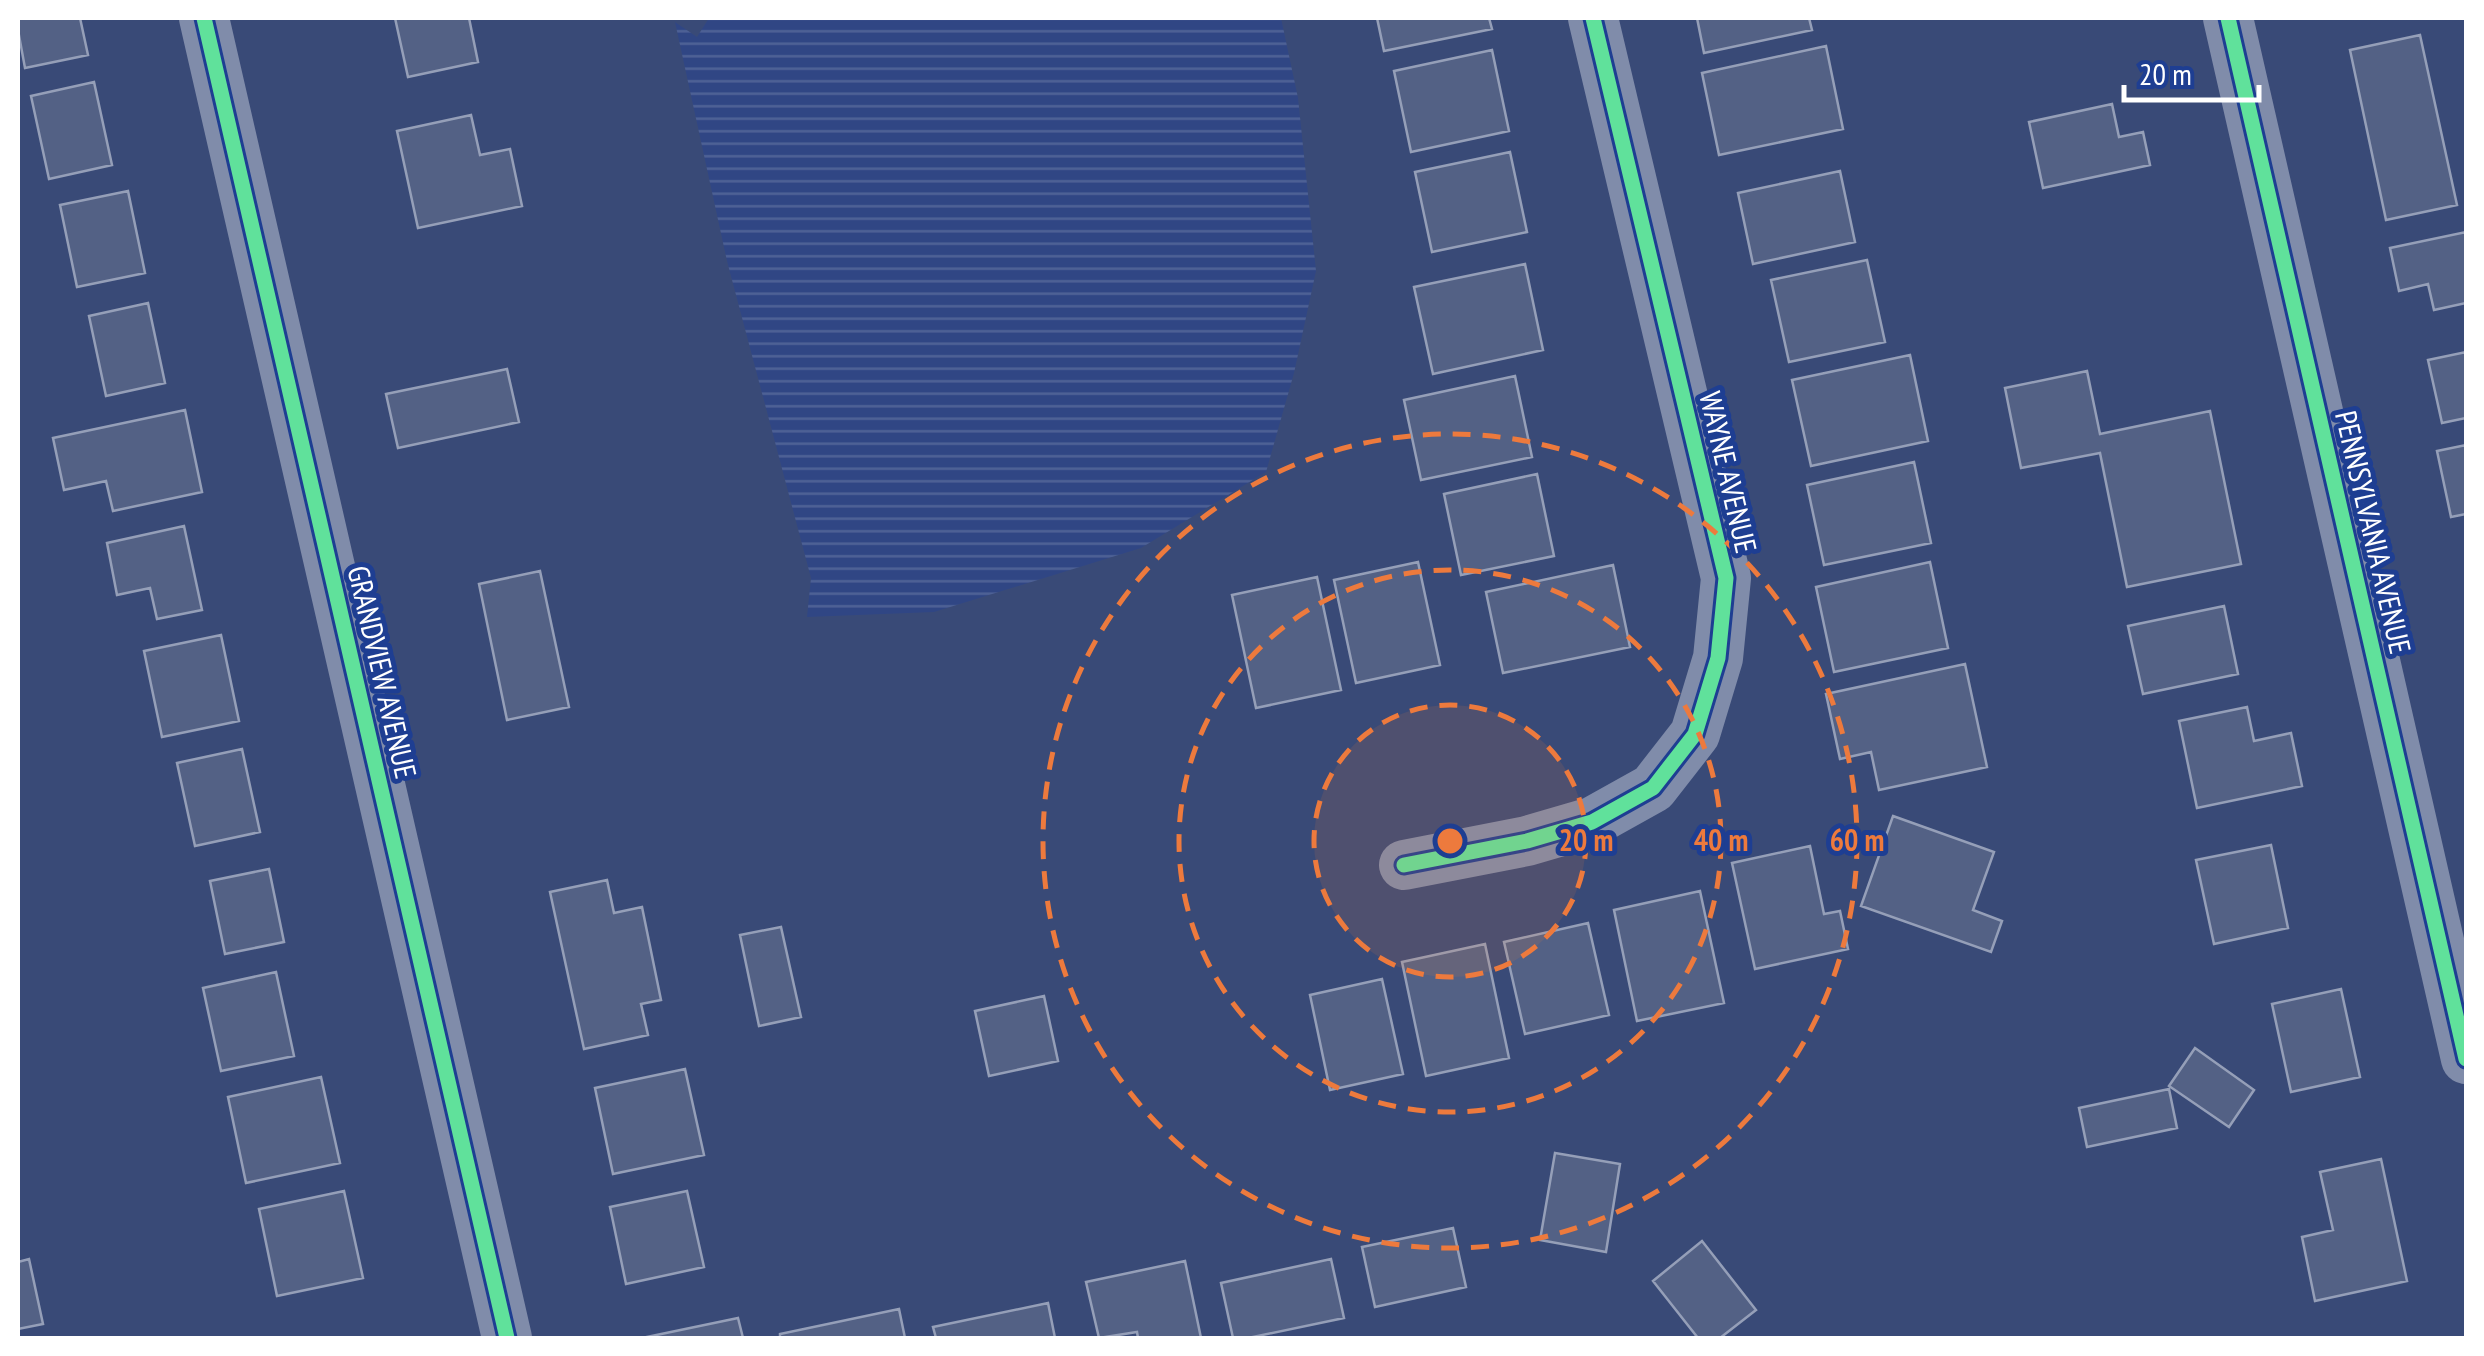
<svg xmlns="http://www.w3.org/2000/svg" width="2484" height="1356" font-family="'PT Sans Narrow',sans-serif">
<defs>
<pattern id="water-rules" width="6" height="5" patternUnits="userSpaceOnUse" patternTransform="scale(2.5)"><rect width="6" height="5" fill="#304684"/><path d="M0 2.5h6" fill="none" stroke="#4f6296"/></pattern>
</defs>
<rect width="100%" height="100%" fill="#394a77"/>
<!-- water -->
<path fill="url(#water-rules)" d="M 709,18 L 1281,18 L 1298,98 L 1316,271 L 1294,373 L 1266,472 L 1141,548 L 934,612 L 807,617 L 811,578 L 727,261 L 675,22 L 697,37 Z"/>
<!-- building -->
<path fill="#536185" stroke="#959fb8" stroke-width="2.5" d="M 18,18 L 80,18 L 88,55 L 25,68 L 18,30 Z
M 395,18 L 469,18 L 478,62 L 408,77 Z
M 1377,18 L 1489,18 L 1492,29 L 1384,51 Z
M 1697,18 L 1809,18 L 1812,30 L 1704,53 Z
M 2420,35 L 2457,205 L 2386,220 L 2350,50 Z
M 1826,46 L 1843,129 L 1719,155 L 1702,73 Z
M 1492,50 L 1509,131 L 1411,152 L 1394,71 Z
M 94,82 L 112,165 L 49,179 L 31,96 Z
M 2112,104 L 2119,137 L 2143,132 L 2150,165 L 2043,188 L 2029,122 Z
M 471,115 L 480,155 L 510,149 L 522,206 L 418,228 L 397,131 Z
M 1510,152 L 1527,232 L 1432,252 L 1415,172 Z
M 1840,171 L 1855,242 L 1753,264 L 1738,193 Z
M 128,191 L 145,273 L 77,287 L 60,205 Z
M 2466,232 L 2466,303 L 2434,310 L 2428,284 L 2399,291 L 2390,248 Z
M 1867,260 L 1885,342 L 1789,362 L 1771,280 Z
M 1525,264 L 1543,350 L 1433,374 L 1414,287 Z
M 148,303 L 165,383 L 106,396 L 89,316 Z
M 2466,352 L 2466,418 L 2442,423 L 2428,360 Z
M 1910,355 L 1928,441 L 1811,466 L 1792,380 Z
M 507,369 L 519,422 L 398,448 L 386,394 Z
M 2087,371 L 2100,434 L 2210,411 L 2241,564 L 2127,587 L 2100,453 L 2021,468 L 2005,388 Z
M 1515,376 L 1532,457 L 1421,480 L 1404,400 Z
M 185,410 L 202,492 L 113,511 L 106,481 L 64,490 L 53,438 Z
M 2466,445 L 2466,514 L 2451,517 L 2437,451 Z
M 1914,462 L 1931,543 L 1824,565 L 1807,485 Z
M 1537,474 L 1554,556 L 1461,575 L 1444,494 Z
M 184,526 L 202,610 L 157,619 L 150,588 L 117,595 L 107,543 Z
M 1418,562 L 1440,665 L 1356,683 L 1334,580 Z
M 1930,562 L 1948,648 L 1834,672 L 1816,587 Z
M 1613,565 L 1630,647 L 1503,673 L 1486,592 Z
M 540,571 L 569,707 L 507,720 L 479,584 Z
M 1317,577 L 1341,690 L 1256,708 L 1232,595 Z
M 2224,606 L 2238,674 L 2143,694 L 2128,626 Z
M 221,635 L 239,721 L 162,737 L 144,651 Z
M 1965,664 L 1987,767 L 1879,790 L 1871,752 L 1840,759 L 1826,694 Z
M 2247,707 L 2254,741 L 2291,733 L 2302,786 L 2197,808 L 2179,721 Z
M 242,749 L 260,832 L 195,846 L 177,763 Z
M 1893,816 L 1994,852 L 1973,910 L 2002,921 L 1991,952 L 1861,906 Z
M 2271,845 L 2288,928 L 2214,944 L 2196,860 Z
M 1810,846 L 1824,914 L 1840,911 L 1848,949 L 1755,969 L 1732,863 Z
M 269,869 L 284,942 L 225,954 L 210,881 Z
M 607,880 L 614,913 L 642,907 L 661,1000 L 641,1004 L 648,1035 L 584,1049 L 550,892 Z
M 1700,891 L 1724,1003 L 1637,1021 L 1614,910 Z
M 1588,923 L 1609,1015 L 1525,1034 L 1504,942 Z
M 781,927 L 801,1017 L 759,1026 L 740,935 Z
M 1485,944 L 1509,1058 L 1426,1076 L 1402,962 Z
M 276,972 L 294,1056 L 221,1071 L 203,988 Z
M 1382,979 L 1403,1074 L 1330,1090 L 1310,995 Z
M 2341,989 L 2360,1077 L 2291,1092 L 2272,1004 Z
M 1044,996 L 1058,1061 L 989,1076 L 975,1011 Z
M 2195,1048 L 2254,1090 L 2229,1127 L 2169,1086 Z
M 685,1069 L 704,1155 L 613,1174 L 595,1088 Z
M 321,1077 L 340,1163 L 246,1183 L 228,1097 Z
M 2169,1089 L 2177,1128 L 2087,1147 L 2079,1108 Z
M 1555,1153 L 1620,1164 L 1606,1252 L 1540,1240 Z
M 2381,1159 L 2407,1281 L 2315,1301 L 2302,1237 L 2333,1230 L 2320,1172 Z
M 344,1191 L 363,1278 L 277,1296 L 259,1209 Z
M 687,1191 L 704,1267 L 626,1284 L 610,1207 Z
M 1453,1228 L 1466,1287 L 1375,1307 L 1362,1247 Z
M 1702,1241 L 1756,1310 L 1720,1338 L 1698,1338 L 1653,1281 Z
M 29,1259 L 43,1324 L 18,1329 L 18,1262 Z
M 1331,1259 L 1344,1318 L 1248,1338 L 1233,1338 L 1221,1283 Z
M 1185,1261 L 1201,1338 L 1138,1338 L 1137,1332 L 1099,1338 L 1086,1282 Z
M 1048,1303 L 1055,1338 L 936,1338 L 933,1327 Z
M 899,1309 L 905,1338 L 780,1338 L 780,1334 Z
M 738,1318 L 743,1338 L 642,1338 Z"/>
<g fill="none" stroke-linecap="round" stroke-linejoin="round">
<!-- street -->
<path stroke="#808caa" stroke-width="50" d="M 204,18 L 507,1338
M 2228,18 L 2466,1059
M 1404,865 L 1527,841 L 1592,822 L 1653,788 L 1695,734 L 1718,658 L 1726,578 L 1593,18"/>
<defs>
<path id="cycleway" d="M 204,18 L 507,1338
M 2228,18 L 2466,1059
M 1404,865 L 1527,841 L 1592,822 L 1653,788 L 1695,734 L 1718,658 L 1726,578 L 1593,18"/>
</defs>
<!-- cycleway casing -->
<use href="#cycleway" stroke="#1e3e92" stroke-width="21"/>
<!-- cycleway -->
<use href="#cycleway" stroke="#60e19b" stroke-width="15"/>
</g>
<!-- distance rings -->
<circle cx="1450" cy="841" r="136" fill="#ed7a3d" fill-opacity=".12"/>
<g fill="none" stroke="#ed7a3d" stroke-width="5" stroke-dasharray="18 12">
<circle cx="1450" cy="841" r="136"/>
<circle cx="1450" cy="841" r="271"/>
<circle cx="1450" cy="841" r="407"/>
</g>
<g text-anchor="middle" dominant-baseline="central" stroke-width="10" stroke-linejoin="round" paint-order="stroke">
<!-- street labels -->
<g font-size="30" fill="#fff" stroke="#1e3e92">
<text transform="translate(1729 472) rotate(77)">WAYNE AVENUE</text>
<text transform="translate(2374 532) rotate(77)">PENNSYLVANIA AVENUE</text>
<text transform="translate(383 672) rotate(77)">GRANDVIEW AVENUE</text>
</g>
</g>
<circle cx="1450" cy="841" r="15" fill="#ed7a3d" stroke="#1e3e92" stroke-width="5"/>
<g font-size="30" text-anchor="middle" font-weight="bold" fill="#ed7a3d" stroke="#1e3e92" stroke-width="10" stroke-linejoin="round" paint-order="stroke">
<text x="1586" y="851">20 m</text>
<text x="1721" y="851">40 m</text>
<text x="1857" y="851">60 m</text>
</g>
<!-- border -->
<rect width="2484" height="1356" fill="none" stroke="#ffffff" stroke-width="40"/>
<!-- scale -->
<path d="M2124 85v15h135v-15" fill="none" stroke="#ffffff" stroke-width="5"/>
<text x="2139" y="85" font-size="30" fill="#ffffff" stroke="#1e3e92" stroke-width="8" paint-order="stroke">20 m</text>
</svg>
